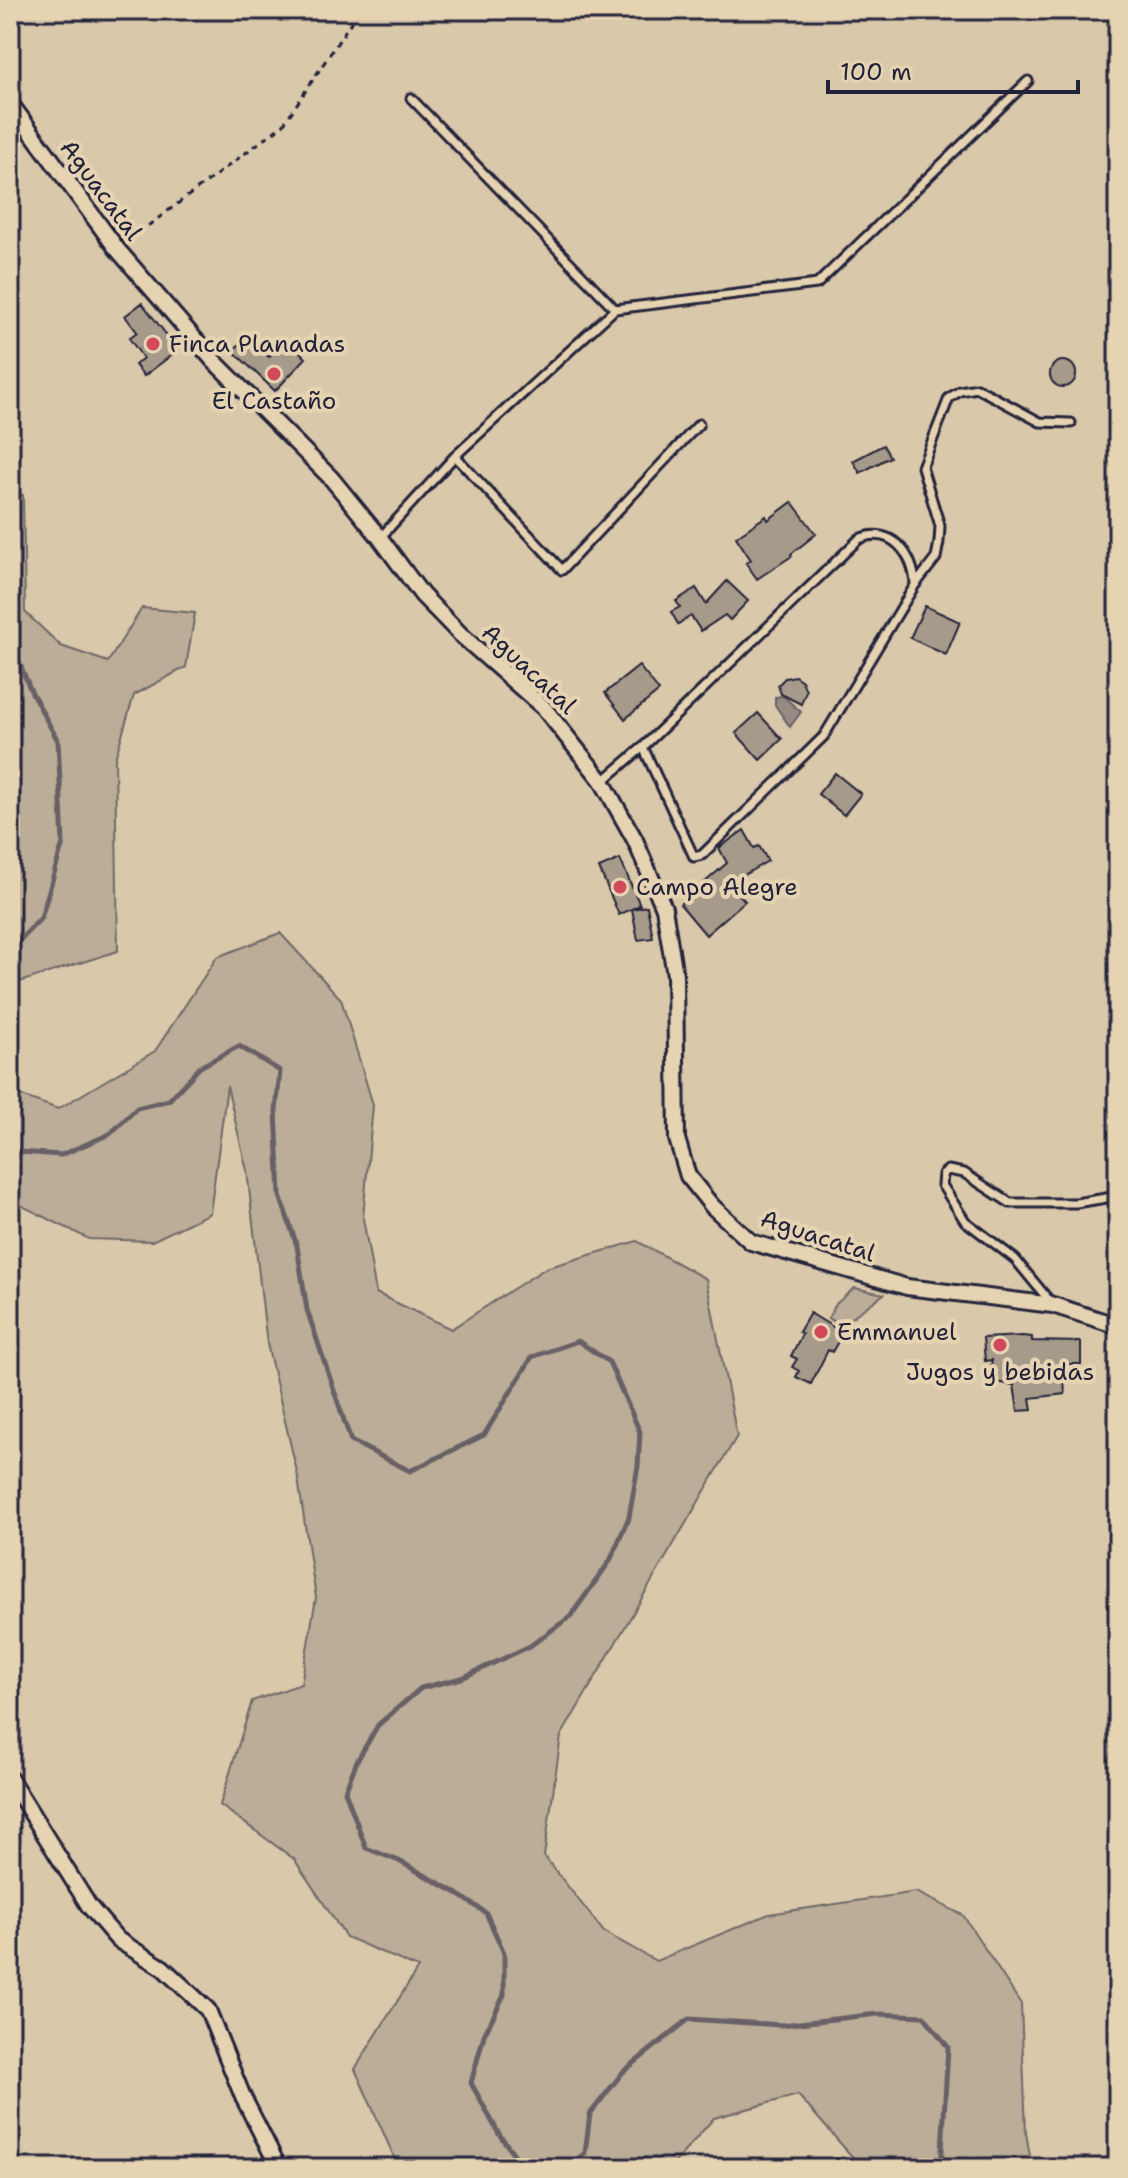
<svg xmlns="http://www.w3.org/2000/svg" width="1128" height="2178" font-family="'Shantell Sans',sans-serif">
<rect width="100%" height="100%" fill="#dac8aa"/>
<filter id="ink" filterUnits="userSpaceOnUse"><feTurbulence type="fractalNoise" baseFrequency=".0125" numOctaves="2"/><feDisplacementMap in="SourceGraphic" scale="16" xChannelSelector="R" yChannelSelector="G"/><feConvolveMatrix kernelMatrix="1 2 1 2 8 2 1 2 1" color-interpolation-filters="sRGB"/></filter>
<g filter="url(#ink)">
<!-- green -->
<path fill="#bbad97" stroke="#6e6869" stroke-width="2" d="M 10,490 L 23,495 L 25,612 L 61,646 L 108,662 L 142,608 L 195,613 L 186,667 L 134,695 L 115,759 L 118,951 L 10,985 Z
M 280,933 L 341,999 L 373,1105 L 363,1218 L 376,1293 L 451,1329 L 546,1268 L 637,1241 L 706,1279 L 737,1436 L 561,1736 L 544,1856 L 604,1932 L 656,1961 L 769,1914 L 916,1892 L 963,1915 L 1021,2004 L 1026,2133 L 1032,2168 L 862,2168 L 798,2095 L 714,2118 L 670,2168 L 399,2168 L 355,2069 L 418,1968 L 346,1937 L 294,1859 L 220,1805 L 252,1701 L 301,1684 L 316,1598 L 297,1472 L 267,1344 L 247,1171 L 227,1086 L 210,1213 L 152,1241 L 89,1239 L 10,1200 L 10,1092 L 58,1109 L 155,1051 L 217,957 Z
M 854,1288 L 884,1294 L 841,1325 L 828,1318 L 836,1304 Z"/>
<!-- water -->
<path fill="#968b82" stroke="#686166" stroke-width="2" d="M 783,696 L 801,712 L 790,727 L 775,705 L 775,697 Z"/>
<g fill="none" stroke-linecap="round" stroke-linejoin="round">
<!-- stream -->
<path stroke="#686166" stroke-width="5" d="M 10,640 L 31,691 L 58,741 L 63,843 L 41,918 L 10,950
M 10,1148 L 21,1152 L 61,1155 L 110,1134 L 137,1108 L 169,1100 L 200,1067 L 239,1046 L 280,1071 L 276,1111 L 280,1196 L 297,1246 L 307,1310 L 351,1441 L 410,1471 L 484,1435 L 532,1357 L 578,1341 L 609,1362 L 640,1432 L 638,1466 L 629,1517 L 610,1561 L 570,1617 L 530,1646 L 462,1678 L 421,1688 L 378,1725 L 357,1761 L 345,1791 L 366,1848 L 399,1861 L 455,1892 L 486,1913 L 504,1953 L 504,1995 L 484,2035 L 471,2083 L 499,2134 L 524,2168
M 566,2168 L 585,2153 L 590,2114 L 623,2072 L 689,2019 L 782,2025 L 878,2014 L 924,2016 L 948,2047 L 941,2168"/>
</g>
<!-- building -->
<path fill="#a69b8a" stroke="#22223b" stroke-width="2" d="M 142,303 L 178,350 L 144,376 L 135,365 L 143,358 L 129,338 L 137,332 L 125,316 Z
M 247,336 L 269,357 L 280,345 L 287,352 L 293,345 L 306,358 L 275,391 L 233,351 Z
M1050 374a13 13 0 1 1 26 0a13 13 0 1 1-26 0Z
M 883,445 L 890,457 L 860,473 L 853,461 Z
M 792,502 L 816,534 L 791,554 L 792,556 L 757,579 L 746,563 L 751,560 L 736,537 L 766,516 L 768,520 Z
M 727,581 L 748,601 L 730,620 L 725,615 L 701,631 L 691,616 L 678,624 L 671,612 L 680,607 L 676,601 L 696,588 L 706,604 Z
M 925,606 L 960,622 L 946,655 L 910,638 Z
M 639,666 L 659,691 L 625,719 L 605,693 Z
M 795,676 L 802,681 L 806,691 L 801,704 L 781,694 L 778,685 L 785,678 Z
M 758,713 L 782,739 L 760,760 L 736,733 Z
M 835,773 L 861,794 L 844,815 L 818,794 Z
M 744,830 L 754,848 L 759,846 L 768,861 L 730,883 L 745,901 L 706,935 L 680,904 L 727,863 L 719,848 Z
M 620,859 L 640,905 L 619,915 L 599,868 Z
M 647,906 L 653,938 L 638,940 L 632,909 Z
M 810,1313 L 843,1333 L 832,1352 L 828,1350 L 811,1384 L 796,1377 L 799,1371 L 792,1367 L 797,1359 L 791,1356 L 802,1334 L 799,1332 Z
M 1022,1336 L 1032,1337 L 1032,1341 L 1081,1342 L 1081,1364 L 1063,1364 L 1065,1394 L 1030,1398 L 1032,1410 L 1018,1411 L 1014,1385 L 988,1381 L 992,1360 L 985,1361 L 983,1338 Z"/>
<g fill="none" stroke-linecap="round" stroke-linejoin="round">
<defs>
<path id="lane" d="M 411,98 L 615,309
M 455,456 L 562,570 L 699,424
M 380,538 L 455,456 L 615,309 L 817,284 L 1028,81
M 915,585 L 936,558 L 939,542 L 940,526 L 922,467 L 949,398 L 960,391 L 977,388 L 1040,422 L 1071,423
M 603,781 L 643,747 L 859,539 C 891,525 914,554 915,585 L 824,736 L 702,855 L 694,857 L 643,747
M 1052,1304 L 1015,1259 L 965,1221 L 942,1185 L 943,1174 L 948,1170 L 964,1173 L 1010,1203 L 1076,1203 L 1118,1196"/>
<path id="street" d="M 10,103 L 117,249 L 213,360 L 331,478 L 380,538 L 422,595 L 461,635 L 544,708 L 602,781 L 635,840 L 664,908 L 675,975 L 677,1139 L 688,1176 L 712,1206 L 751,1242 L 907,1287 L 1053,1305 L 1118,1326
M 10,1779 L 89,1906 L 118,1940 L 163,1968 L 208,2010 L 243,2097 L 279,2168"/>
</defs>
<!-- lane casing -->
<use href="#lane" stroke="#22223b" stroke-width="13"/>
<!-- street casing -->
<use href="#street" stroke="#22223b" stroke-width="20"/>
<!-- path -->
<path stroke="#22223b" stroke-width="3" stroke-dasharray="6 6" stroke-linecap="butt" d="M 129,240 L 283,125 L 359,10"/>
<!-- lane -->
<use href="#lane" stroke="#e6d3b1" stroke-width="7"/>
<!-- street -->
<use href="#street" stroke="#e6d3b1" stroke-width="14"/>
</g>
</g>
<!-- markers -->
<g fill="#d1495b" stroke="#e6d3b1" stroke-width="3">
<circle cx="153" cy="344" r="8"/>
<circle cx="274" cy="374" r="8"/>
<circle cx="620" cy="887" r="8"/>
<circle cx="821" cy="1332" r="8"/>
<circle cx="1000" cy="1345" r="8"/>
</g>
<g text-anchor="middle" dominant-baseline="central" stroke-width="8" stroke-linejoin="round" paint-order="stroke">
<!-- street labels -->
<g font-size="24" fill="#22223b" stroke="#e6d3b1">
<text transform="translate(101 190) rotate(53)">Aguacatal</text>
<text transform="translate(529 669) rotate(43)">Aguacatal</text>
<text transform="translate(818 1236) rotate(18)">Aguacatal</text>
</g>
<!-- poi labels -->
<g font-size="24" fill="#22223b" stroke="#e6d3b1" text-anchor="start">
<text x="169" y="344">Finca Planadas</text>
<text x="274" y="401" text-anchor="middle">El Castaño</text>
<text x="636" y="887">Campo Alegre</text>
<text x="837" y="1332">Emmanuel</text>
<text x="1000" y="1372" text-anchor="middle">Jugos y bebidas</text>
</g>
</g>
<!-- margin -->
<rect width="1128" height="2178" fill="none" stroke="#e6d3b1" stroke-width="40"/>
<rect x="20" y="20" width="1088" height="2138" fill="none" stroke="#22223b" stroke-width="3" filter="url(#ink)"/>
<!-- scale -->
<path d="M828 80v12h250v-12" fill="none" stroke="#22223b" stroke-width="4"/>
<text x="840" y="80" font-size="24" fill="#22223b" stroke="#e6d3b1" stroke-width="6" paint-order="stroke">100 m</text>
</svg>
